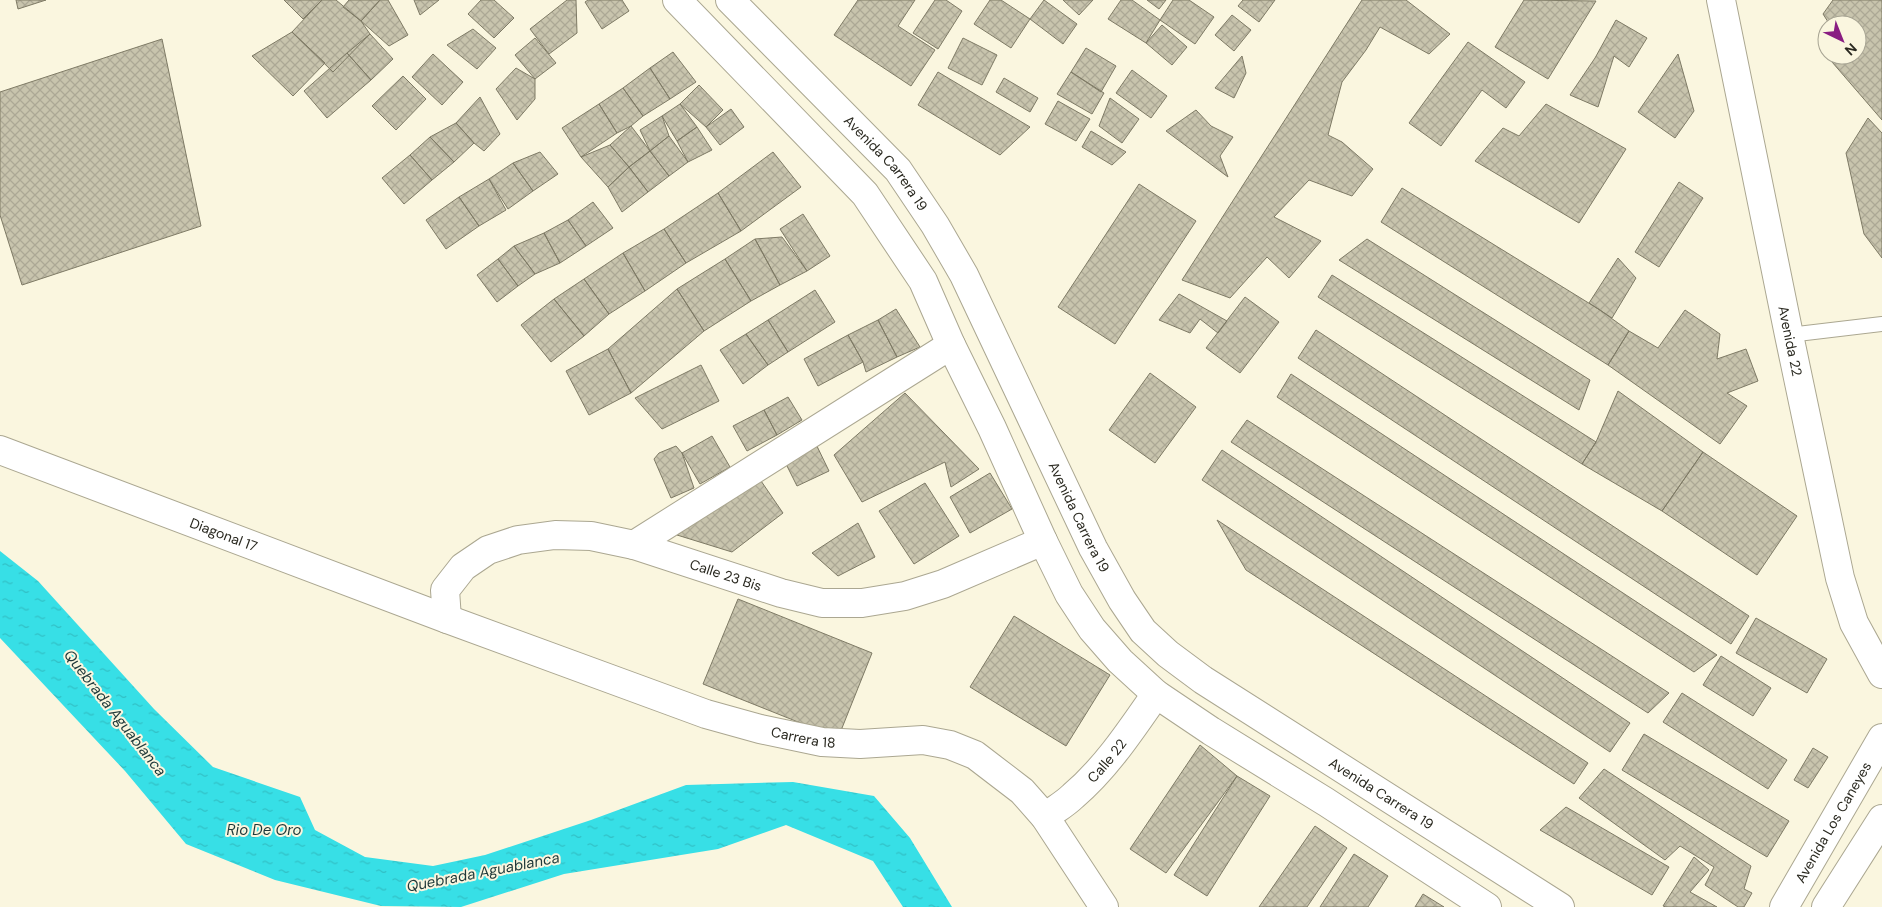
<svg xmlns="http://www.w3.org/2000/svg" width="1882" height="907" font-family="'DM Sans',sans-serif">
<defs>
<pattern id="water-ripples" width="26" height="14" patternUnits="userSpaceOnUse" patternTransform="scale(1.25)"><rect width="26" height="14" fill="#37dfe6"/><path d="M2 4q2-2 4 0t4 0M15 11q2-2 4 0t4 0" fill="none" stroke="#31bfc5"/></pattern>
<pattern id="building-cross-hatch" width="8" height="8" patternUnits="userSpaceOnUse" patternTransform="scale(1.25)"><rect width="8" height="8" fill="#c8c4ad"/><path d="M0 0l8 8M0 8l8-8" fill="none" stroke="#aca895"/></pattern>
</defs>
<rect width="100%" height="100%" fill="#faf6df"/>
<!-- water -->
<path fill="url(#water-ripples)" d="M 0,551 L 38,581 L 154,709 L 213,767 L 300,797 L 315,830 L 365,857 L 433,866 L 485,855 L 591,820 L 686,785 L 793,782 L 874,796 L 910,838 L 952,907 L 903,907 L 873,861 L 786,825 L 718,849 L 564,874 L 461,907 L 381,906 L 275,880 L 186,844 L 125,771 L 0,638 Z"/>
<!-- building -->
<path fill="url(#building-cross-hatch)" stroke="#7e7a65" d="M 16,0 L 46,0 L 18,9 Z
M 284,0 L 322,0 L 303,19 Z
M 322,0 L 336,0 L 361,21 L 370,34 L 333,72 L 292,32 Z
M 349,0 L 380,0 L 361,21 L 343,7 Z
M 380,0 L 388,0 L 408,35 L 389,46 L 361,21 Z
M 414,0 L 439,0 L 420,15 Z
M 481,0 L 494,0 L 514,18 L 494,38 L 468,14 Z
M 567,0 L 576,0 L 577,33 L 549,54 L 530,29 Z
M 588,0 L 622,0 L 629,11 L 602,29 L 585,2 Z
M 858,0 L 915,0 L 898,26 L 935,50 L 911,86 L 834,35 Z
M 935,0 L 946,0 L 962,11 L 938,49 L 913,33 Z
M 990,0 L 1001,0 L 1030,19 L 1011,48 L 974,24 Z
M 1044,0 L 1077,24 L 1063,44 L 1030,19 Z
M 1063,0 L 1093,0 L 1079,15 Z
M 1121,0 L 1132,0 L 1160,20 L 1146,43 L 1108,19 Z
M 1147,0 L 1166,0 L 1159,9 Z
M 1173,0 L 1189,0 L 1214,17 L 1195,44 L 1160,20 Z
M 1243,0 L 1275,0 L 1259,22 L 1238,6 Z
M 1362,0 L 1406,0 L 1450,34 L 1429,54 L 1380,27 L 1366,50 L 1342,82 L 1328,135 L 1342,142 L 1373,169 L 1352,196 L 1309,180 L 1274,217 L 1321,241 L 1289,278 L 1267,257 L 1230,298 L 1182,280 Z
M 1524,0 L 1596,1 L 1548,79 L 1495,47 Z
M 1833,0 L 1882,0 L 1882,120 L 1832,62 L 1835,55 L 1857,55 L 1857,25 L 1830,25 L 1823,14 Z
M 1232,15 L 1251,30 L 1234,51 L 1215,35 Z
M 1616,20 L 1647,38 L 1629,67 L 1614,56 L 1598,107 L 1570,95 L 1595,58 Z
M 1162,25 L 1187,47 L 1172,65 L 1146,43 Z
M 473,29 L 496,48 L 477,69 L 447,45 Z
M 292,32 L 325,63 L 293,96 L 252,56 Z
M 370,34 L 393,59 L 371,80 L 347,53 Z
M 535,38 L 556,63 L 535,79 L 515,55 Z
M 963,38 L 997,55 L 982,85 L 948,68 Z
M 162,39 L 201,226 L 22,285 L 0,215 L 0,92 Z
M 1468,42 L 1525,82 L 1506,108 L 1482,90 L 1441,146 L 1409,123 Z
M 1086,48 L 1116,66 L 1101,92 L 1071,72 Z
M 673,52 L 696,82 L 670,99 L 650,68 Z
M 347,53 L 371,80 L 327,118 L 304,91 Z
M 433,54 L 463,82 L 442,105 L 412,77 Z
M 1678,54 L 1694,111 L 1675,138 L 1638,112 Z
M 1242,56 L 1246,73 L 1234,98 L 1215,88 Z
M 516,68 L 535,79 L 535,99 L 517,120 L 496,89 Z
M 650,68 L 670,99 L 643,116 L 623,88 Z
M 1132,70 L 1167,96 L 1151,118 L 1116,93 Z
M 938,72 L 1030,127 L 1000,155 L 918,105 Z
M 1071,72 L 1104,93 L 1092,114 L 1057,94 Z
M 403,76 L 426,99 L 396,130 L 372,106 Z
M 1004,78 L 1038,98 L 1030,112 L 996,92 Z
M 699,85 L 723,110 L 706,127 L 680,104 Z
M 623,88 L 643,116 L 631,126 L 617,133 L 599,104 Z
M 480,97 L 500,134 L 484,151 L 474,143 L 456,123 Z
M 1110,98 L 1139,119 L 1122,143 L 1099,126 Z
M 1058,101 L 1090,119 L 1076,141 L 1045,124 Z
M 599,104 L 617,133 L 581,157 L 562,128 Z
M 680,104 L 697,127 L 677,141 L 662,116 Z
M 1546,104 L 1626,149 L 1579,223 L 1475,161 L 1503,128 L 1519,136 Z
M 731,109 L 744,127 L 720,145 L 706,127 Z
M 1196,110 L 1211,126 L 1233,137 L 1220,156 L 1228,177 L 1166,131 Z
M 662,116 L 669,136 L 650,151 L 640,130 Z
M 1868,118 L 1882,133 L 1882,258 L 1864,234 L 1846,153 Z
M 456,123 L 474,143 L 454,162 L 430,137 Z
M 631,126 L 650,151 L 629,167 L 610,145 Z
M 697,127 L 712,150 L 688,162 L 677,141 Z
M 1091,131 L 1126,152 L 1112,165 L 1082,147 Z
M 669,136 L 688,162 L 669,176 L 650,151 Z
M 430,137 L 454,162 L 432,180 L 410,155 Z
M 610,145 L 629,167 L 608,187 L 581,157 Z
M 650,151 L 669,176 L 648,192 L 629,167 Z
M 540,152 L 558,174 L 533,191 L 513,163 Z
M 773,152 L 801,187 L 741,231 L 718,193 Z
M 410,155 L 432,180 L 404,204 L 382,178 Z
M 513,163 L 533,191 L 508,209 L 489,179 Z
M 629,167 L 648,192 L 622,212 L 608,187 Z
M 489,179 L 506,210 L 479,226 L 459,197 Z
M 1679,182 L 1703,198 L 1659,267 L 1635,252 Z
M 1139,184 L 1196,221 L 1115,344 L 1058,307 Z
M 1402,188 L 1600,310 L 1629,331 L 1608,365 L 1381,222 Z
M 718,193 L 741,231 L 686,263 L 664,229 Z
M 459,197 L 479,226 L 446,249 L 426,220 Z
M 593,202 L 613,228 L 586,246 L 568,220 Z
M 803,214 L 830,256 L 807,271 L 780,229 Z
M 568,220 L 586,246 L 560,263 L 544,233 Z
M 664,229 L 686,263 L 645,291 L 623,253 Z
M 544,233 L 560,263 L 535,274 L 514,246 Z
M 782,237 L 807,271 L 780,285 L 755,239 Z
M 755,239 L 780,285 L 751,301 L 725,259 Z
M 1367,239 L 1590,380 L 1579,410 L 1339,260 Z
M 514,246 L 535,274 L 518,286 L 498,259 Z
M 623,253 L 645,291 L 609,314 L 584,279 Z
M 1618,258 L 1636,278 L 1612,318 L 1589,303 Z
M 498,259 L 518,286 L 497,302 L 477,275 Z
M 725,259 L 751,301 L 704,331 L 677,289 Z
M 1332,275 L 1596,442 L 1582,464 L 1318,297 Z
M 584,279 L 609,314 L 584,336 L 554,299 Z
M 677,289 L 704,331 L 631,393 L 608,349 Z
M 815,290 L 835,322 L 788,352 L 768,320 Z
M 1179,294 L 1227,321 L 1218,333 L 1200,319 L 1190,333 L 1159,320 Z
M 1245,297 L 1279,322 L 1240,373 L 1206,348 Z
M 554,299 L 584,336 L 551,362 L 521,325 Z
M 896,309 L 920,347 L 897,357 L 878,320 Z
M 1685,310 L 1720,334 L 1717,359 L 1746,349 L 1758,381 L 1727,393 L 1747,406 L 1720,444 L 1608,365 L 1629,331 L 1658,348 Z
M 768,320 L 788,352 L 768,365 L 746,334 Z
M 878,320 L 897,357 L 866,372 L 863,362 L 848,335 Z
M 1316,330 L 1749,616 L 1731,644 L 1298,358 Z
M 746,334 L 768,365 L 743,384 L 720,350 Z
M 848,335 L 863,362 L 818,386 L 804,359 Z
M 608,349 L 631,393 L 589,415 L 566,371 Z
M 701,365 L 719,401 L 662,429 L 635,398 Z
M 1150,373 L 1196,407 L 1155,463 L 1109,430 Z
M 1291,374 L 1717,655 L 1694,672 L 1277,397 Z
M 1618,391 L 1703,452 L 1662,511 L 1582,464 L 1596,442 Z
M 905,393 L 979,469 L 951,487 L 945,462 L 862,502 L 834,455 Z
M 788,397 L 802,420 L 777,435 L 764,410 Z
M 764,410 L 777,435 L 747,451 L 733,426 Z
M 1247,420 L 1669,693 L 1648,713 L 1231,442 Z
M 712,436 L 730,467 L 700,484 L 682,453 Z
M 814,440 L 829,471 L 797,486 L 782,456 Z
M 676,446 L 682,453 L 694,488 L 671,498 L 654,459 L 659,453 Z
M 1222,450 L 1630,723 L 1610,752 L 1202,480 Z
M 1703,452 L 1797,516 L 1757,575 L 1662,511 Z
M 990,473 L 1012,509 L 970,533 L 950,497 Z
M 759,478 L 783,513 L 732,552 L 677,535 Z
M 925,483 L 959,536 L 914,564 L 879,511 Z
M 1217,520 L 1588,763 L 1574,784 L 1246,570 Z
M 858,523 L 875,557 L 838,576 L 812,553 Z
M 738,599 L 872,653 L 838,738 L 703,684 Z
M 1014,616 L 1110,675 L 1066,746 L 970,687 Z
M 1756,618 L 1827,659 L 1807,693 L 1736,653 Z
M 1721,656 L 1771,688 L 1753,716 L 1703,685 Z
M 1682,693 L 1787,760 L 1768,789 L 1663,722 Z
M 1644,734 L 1789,821 L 1767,857 L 1622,770 Z
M 1200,745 L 1237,776 L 1166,873 L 1130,849 Z
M 1813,748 L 1828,757 L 1808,788 L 1794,780 Z
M 1604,769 L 1751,866 L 1744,889 L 1752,893 L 1744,907 L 1738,907 L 1705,885 L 1714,867 L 1680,846 L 1665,860 L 1579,798 Z
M 1237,776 L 1270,796 L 1207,896 L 1174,875 Z
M 1566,807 L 1669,867 L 1652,895 L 1540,830 Z
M 1315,826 L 1347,848 L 1307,907 L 1259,907 Z
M 1354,854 L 1388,876 L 1368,907 L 1320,907 Z
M 1694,857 L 1709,870 L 1690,892 L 1717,907 L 1666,907 L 1663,906 Z
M 1423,894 L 1444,907 L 1415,907 Z"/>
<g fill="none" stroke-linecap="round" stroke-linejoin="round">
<defs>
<path id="lane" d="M 1789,335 L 1882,324"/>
<g id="street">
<path id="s1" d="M 1721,0 L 1789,335 L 1840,578 L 1854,623 L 1882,674"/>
<path id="s2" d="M 0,450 L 447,619 L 706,714 L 760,729 L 822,742 L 860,744 L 923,740 L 950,745 L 975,755 L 1022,791 L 1045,817 L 1104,907"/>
<path d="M 634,545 L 951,345"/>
<path id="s3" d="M 447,619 L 445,590 L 463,567 L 488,550 L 518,540 L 555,535 L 591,536 L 634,545 L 781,593 L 822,603 L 862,603 L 905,596 L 943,584 L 1043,541"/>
<path id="s4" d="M 1045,817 C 1054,810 1065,804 1073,796 C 1106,768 1131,730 1156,694"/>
</g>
<g id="secondary">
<path d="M 677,0 L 865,194 L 923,281 L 951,345 L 992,428 L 1043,541 L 1069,594 L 1092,629 L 1120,661 L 1156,694 L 1211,731 L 1326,802 L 1487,907"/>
<path id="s5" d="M 730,0 L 898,170 L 935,225 L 964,275 L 1093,548 L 1122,600 L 1143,631 L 1168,654 L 1203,680 L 1560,907"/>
<path id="s6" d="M 1784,907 L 1882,738"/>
<path d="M 1826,907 L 1882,819"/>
</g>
</defs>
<!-- lane casing -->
<use href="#lane" stroke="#aba791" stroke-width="16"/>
<!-- street casing -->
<use href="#street" stroke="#aba791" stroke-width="30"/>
<!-- secondary casing -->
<use href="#secondary" stroke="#aba791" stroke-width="30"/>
<!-- lane -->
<use href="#lane" stroke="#fff" stroke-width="14"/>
<!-- street -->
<use href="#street" stroke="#fff" stroke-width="28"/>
<!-- secondary -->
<use href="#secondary" stroke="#fff" stroke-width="28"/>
</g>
<g text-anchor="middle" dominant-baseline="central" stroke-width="4" stroke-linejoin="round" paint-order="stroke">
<!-- street labels -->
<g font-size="14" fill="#2a2920" stroke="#faf6df">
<text stroke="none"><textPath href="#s5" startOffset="226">Avenida Carrera 19</textPath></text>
<text stroke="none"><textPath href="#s1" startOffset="348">Avenida 22</textPath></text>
<text stroke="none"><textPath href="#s5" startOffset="631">Avenida Carrera 19</textPath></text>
<text stroke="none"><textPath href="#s2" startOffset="239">Diagonal 17</textPath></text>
<text stroke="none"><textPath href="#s3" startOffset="334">Calle 23 Bis</textPath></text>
<text stroke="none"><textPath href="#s2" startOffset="854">Carrera 18</textPath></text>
<text stroke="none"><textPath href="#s4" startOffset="84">Calle 22</textPath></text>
<text stroke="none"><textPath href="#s5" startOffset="1051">Avenida Carrera 19</textPath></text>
<text stroke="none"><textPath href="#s6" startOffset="98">Avenida Los Caneyes</textPath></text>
</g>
<!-- water labels -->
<g font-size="15" font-style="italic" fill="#1e3839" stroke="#faf6df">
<text transform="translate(115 713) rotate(52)">Quebrada Aguablanca</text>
<text x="264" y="830">Rio De Oro</text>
<text transform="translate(483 872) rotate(-11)">Quebrada Aguablanca</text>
</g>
</g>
<!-- north arrow -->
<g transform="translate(1842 40) rotate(137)"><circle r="24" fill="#faf6df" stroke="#a7a493"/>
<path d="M0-4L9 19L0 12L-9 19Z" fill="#891d82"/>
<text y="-8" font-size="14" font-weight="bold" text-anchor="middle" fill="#2a2920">N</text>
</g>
</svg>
